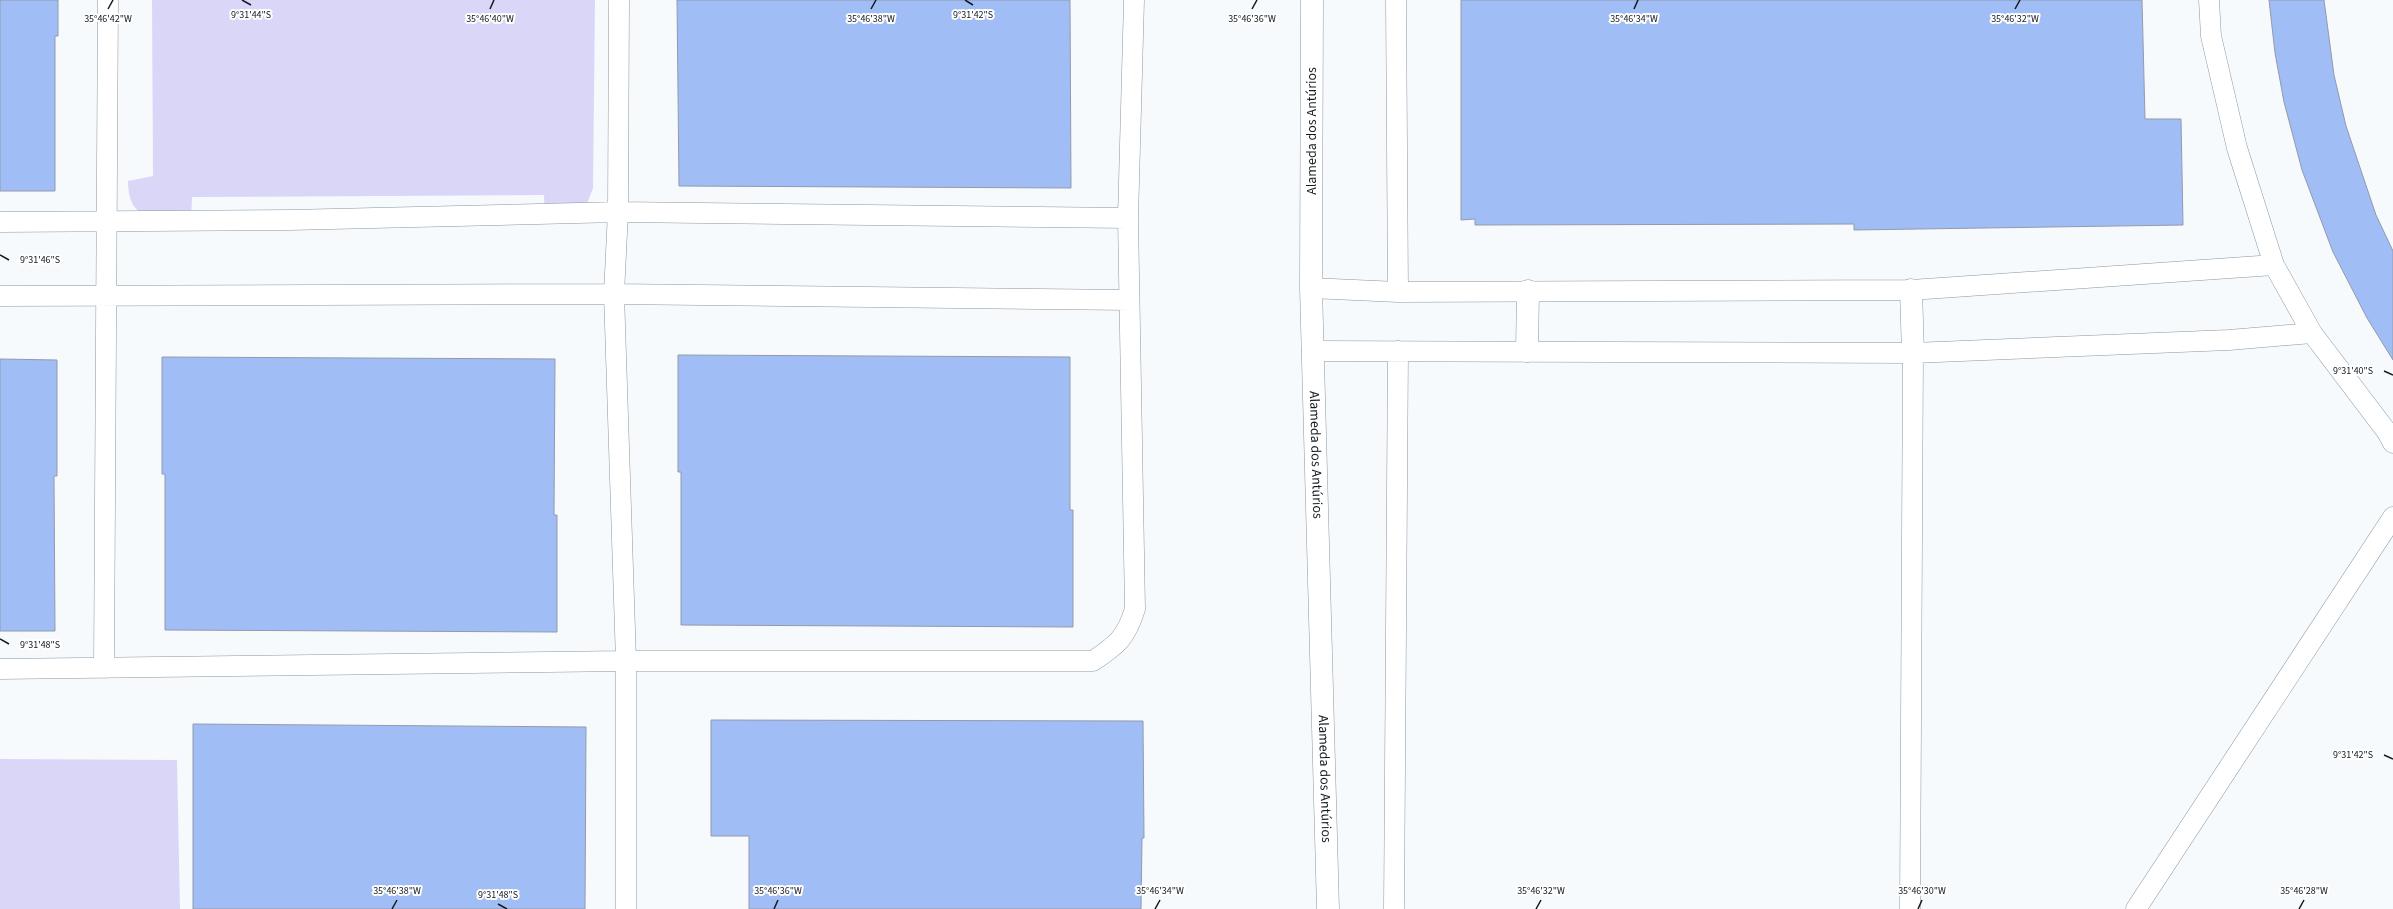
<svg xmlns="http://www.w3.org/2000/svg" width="2393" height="909" font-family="'Source Sans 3',sans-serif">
<rect width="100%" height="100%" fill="#f6fafd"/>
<!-- green -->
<path fill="#dad6f8" d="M 152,0 L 595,0 L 593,188 L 585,209 L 545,219 L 544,195 L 192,197 L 191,223 C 158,219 128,223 128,181 L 153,176 Z
M 0,759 L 177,760 L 180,909 L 0,909 Z"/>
<!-- building -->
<path fill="#a1bdf5" stroke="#929aab" d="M 0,0 L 58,0 L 58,36 L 55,36 L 55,191 L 0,191 Z
M 677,0 L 1070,0 L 1071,188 L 679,186 Z
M 1461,0 L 2142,0 L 2145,119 L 2181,119 L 2183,225 L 1854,230 L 1854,224 L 1475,225 L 1475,219 L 1461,220 Z
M 2269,0 L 2324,0 L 2334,75 L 2346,126 L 2376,215 L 2393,251 L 2393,360 L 2367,318 L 2333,252 L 2302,170 L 2284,102 L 2275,53 Z
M 678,355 L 1070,357 L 1070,510 L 1073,510 L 1073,627 L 681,625 L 681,472 L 678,472 Z
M 162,357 L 555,359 L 554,515 L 557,515 L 557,632 L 165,630 L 165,474 L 162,474 Z
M 0,359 L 57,360 L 57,476 L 54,476 L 55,631 L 0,631 Z
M 711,720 L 1143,721 L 1144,838 L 1142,838 L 1141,909 L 749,909 L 749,836 L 711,836 Z
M 193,724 L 586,727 L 585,909 L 193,909 Z"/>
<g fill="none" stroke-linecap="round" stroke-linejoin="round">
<defs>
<path id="lane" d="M 619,0 L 618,212 L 614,294 L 626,661 L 626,909
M 1396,0 L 1398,292
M 2209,0 L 2211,36 L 2237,148 L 2274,265 L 2312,333 L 2387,432 L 2393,443
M 0,222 L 290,220 L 618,212 L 1128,218
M 1311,288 L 1398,292 L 1911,290 L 2274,265
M 0,296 L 614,294 L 1129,300
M 1312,351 L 1913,353 L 2229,340 L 2312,333
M 104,668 L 108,0
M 0,669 L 626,661 L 1093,661 C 1117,645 1126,638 1135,609 L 1128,218 L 1134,0
M 1394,909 L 1398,351
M 1910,909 L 1913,353
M 2136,909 L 2393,517"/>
<path id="street" d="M 1911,290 L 1913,353
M 1527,351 L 1528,291"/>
<g id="secondary">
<path id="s1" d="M 1312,0 L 1311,288 L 1328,909"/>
</g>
</defs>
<!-- lane casing -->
<use href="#lane" stroke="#8798a4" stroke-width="21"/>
<!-- street casing -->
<use href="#street" stroke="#8798a4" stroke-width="23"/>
<!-- secondary casing -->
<use href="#secondary" stroke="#8798a4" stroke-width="23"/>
<!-- lane -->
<use href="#lane" stroke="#fff" stroke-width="20"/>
<!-- street -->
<use href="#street" stroke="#fff" stroke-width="22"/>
<!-- secondary -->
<use href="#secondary" stroke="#fff" stroke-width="22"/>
</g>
<!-- ticks -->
<path fill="none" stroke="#131a1e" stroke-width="1.5" d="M 242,0 L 251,5M 965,0 L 973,5M 108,9 L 113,0M 490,9 L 494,0M 871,9 L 876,0M 1252,9 L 1257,0M 1634,9 L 1638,0M 2015,9 L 2020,0M 0,255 L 9,260M 2384,371 L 2393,375M 0,639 L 9,644M 2384,755 L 2393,759M 498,904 L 507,909M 392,909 L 397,900M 774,909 L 778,900M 1155,909 L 1160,900M 1536,909 L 1541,900M 1918,909 L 1922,900M 2299,909 L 2304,900"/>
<g text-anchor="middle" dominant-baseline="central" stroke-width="4" stroke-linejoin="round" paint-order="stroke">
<!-- street labels -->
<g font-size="14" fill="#131a1e" stroke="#fff">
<text transform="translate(1312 131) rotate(-90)">Alameda dos Antúrios</text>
<text stroke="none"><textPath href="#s1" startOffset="455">Alameda dos Antúrios</textPath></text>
<text stroke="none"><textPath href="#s1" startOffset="779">Alameda dos Antúrios</textPath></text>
</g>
</g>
<g font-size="10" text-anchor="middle" fill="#131a1e" stroke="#fff" stroke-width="4" stroke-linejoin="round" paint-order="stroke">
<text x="251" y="18">9°31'44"S</text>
<text x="973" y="18">9°31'42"S</text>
<text x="108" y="22">35°46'42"W</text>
<text x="490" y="22">35°46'40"W</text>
<text x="871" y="22">35°46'38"W</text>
<text x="1252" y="22">35°46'36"W</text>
<text x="1634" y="22">35°46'34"W</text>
<text x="2015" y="22">35°46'32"W</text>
<text x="40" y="263">9°31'46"S</text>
<text x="2353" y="374">9°31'40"S</text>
<text x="40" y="648">9°31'48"S</text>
<text x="2353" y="758">9°31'42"S</text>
<text x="397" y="894">35°46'38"W</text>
<text x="778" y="894">35°46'36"W</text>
<text x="1160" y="894">35°46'34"W</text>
<text x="1541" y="894">35°46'32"W</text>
<text x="1922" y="894">35°46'30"W</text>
<text x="2304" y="894">35°46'28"W</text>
<text x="498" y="898">9°31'48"S</text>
</g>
</svg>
